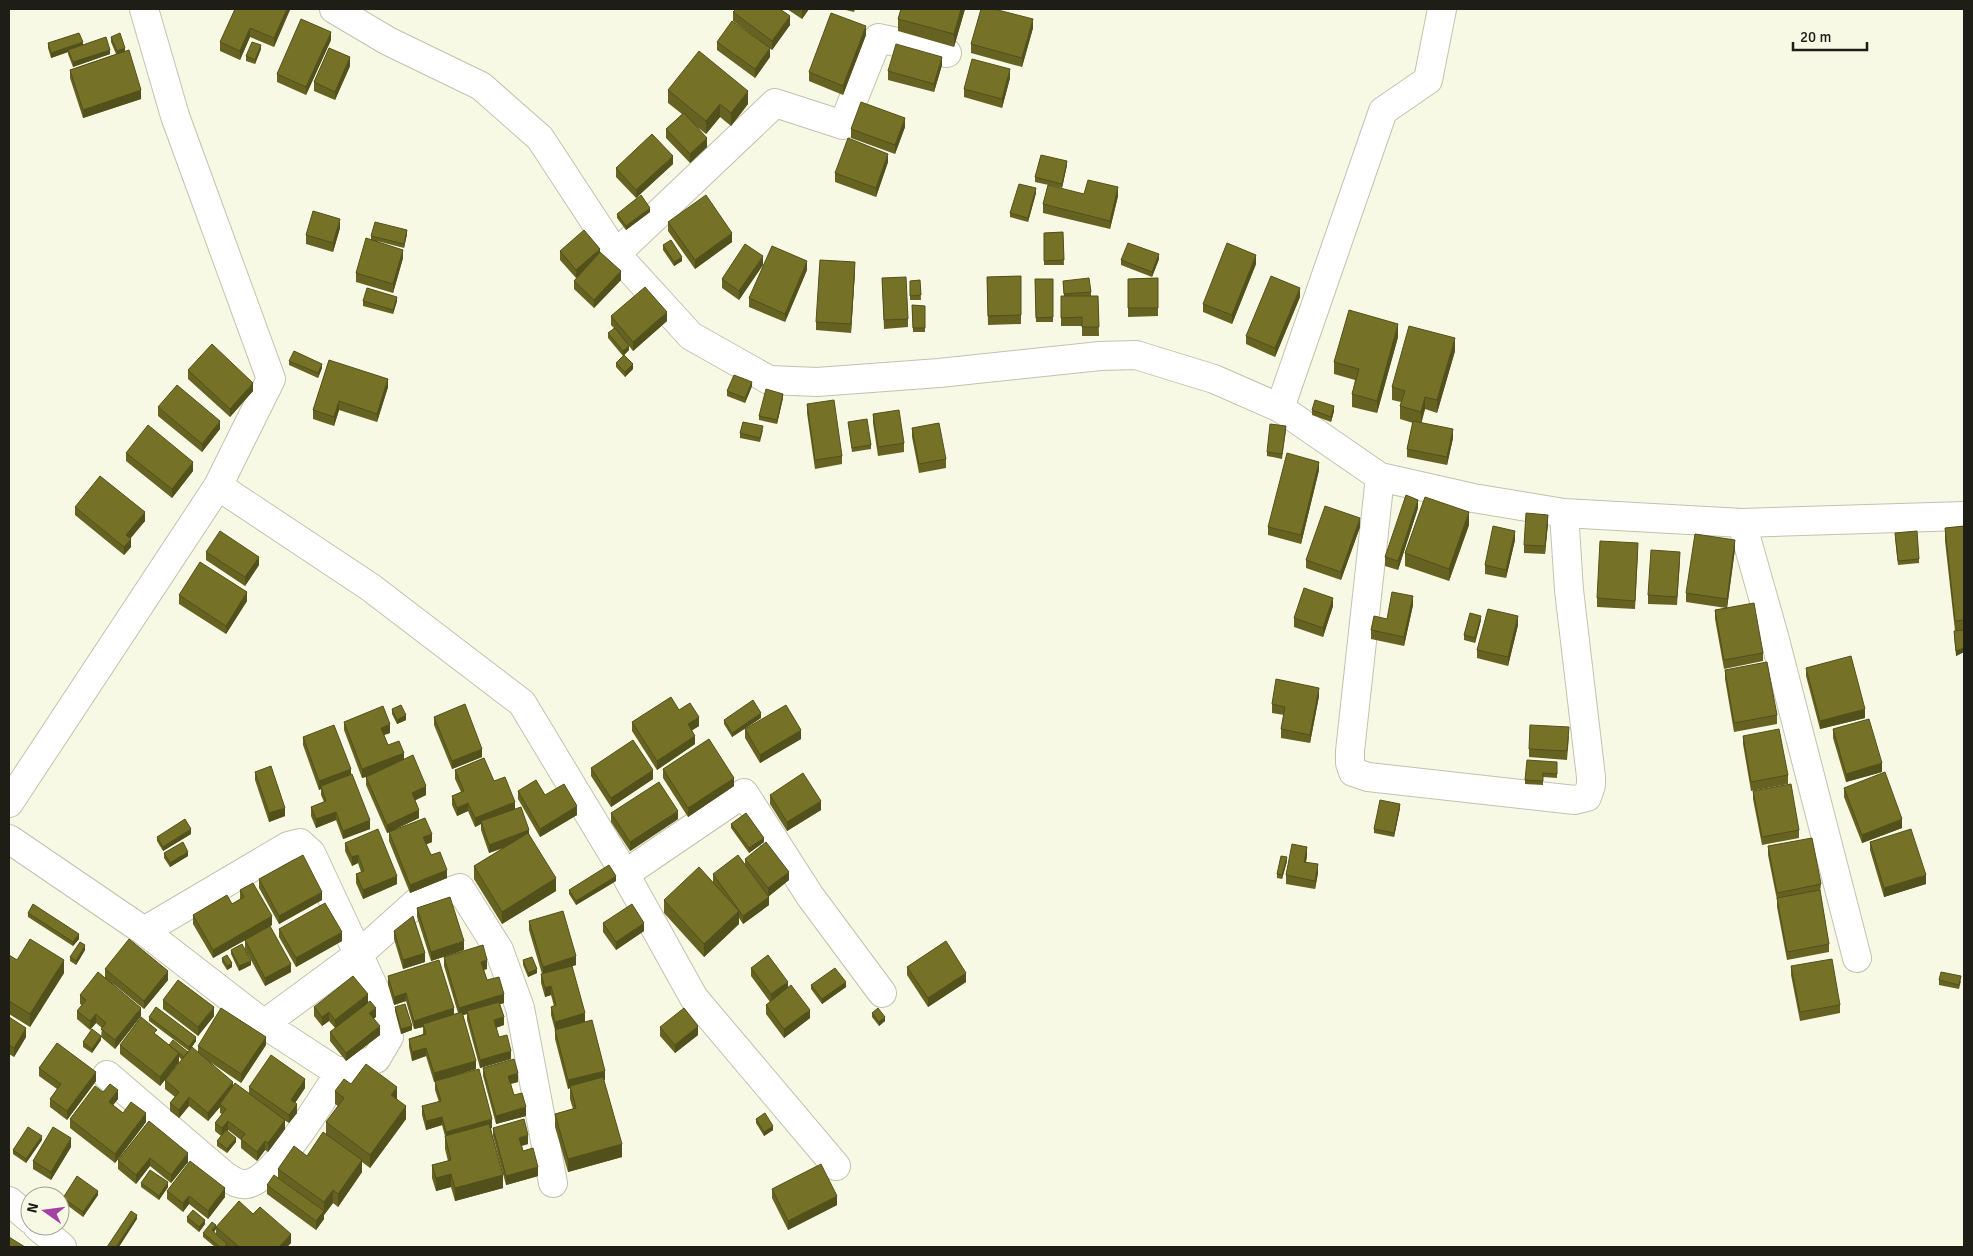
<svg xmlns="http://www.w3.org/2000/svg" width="1973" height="1256" font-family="Signika,sans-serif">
<rect width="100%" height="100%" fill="#f8f9e5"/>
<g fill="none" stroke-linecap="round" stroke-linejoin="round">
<defs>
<path id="minor" d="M 334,9 L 388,41 L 481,86 L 540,138 L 616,254 L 691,336 L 769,380 L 817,382 L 939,373 L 1100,356 L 1136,355 L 1214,379 L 1280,408 L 1380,477 L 1473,498 L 1564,513 L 1742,523 L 1964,516
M 616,254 L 775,103 L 843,125 L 878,38 L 947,53
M 1280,408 L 1383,111 L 1428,80 L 1442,9
M 1380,477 L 1350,751 L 1350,763 L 1353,772 L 1368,777 L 1575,800 L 1587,797 L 1591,785 L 1591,777 L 1569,590 L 1564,513
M 218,486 L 370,587 L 522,703 L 625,874 L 694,998 L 836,1166
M 1742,523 L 1774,636 L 1857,958
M 9,803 L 218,486 L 271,379 L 175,116 L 144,9
M 9,839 L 144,931 L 264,1024 L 339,1073 L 376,1059 L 389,1037 L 383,1007 L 311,853 L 300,843 L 288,846 L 144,931
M 625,874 L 744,793 L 810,896 L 882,993
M 264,1024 L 359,954 L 417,902 L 460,888 L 499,950 L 520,1008 L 553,1183
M 107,1075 L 225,1176 C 232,1180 238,1185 246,1184 C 273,1182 324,1096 339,1073
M 9,1201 L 30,1219
M 37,1226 L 62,1247"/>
</defs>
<!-- minor casing -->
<use href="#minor" stroke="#c2c2af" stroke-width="30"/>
<!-- minor -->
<use href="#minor" stroke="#fff" stroke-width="28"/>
</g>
<!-- wall -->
<path fill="#656222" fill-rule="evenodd" d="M 290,9 L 274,47 L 250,37 L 240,60 L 220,51 L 220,42 Z
M 787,9 L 809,9 L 802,19 Z
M 842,9 L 855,9 L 854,12 Z
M 901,9 L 965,9 L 954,47 L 898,31 L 898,19 Z
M 733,12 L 790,25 L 772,50 L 733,21 Z
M 1033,28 L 1022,67 L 971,53 L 971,44 Z
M 866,35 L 843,95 L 809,81 L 809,72 Z
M 111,37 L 125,51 L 141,99 L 83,118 L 70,78 L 70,70 L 116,54 L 111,42 Z
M 331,40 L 306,95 L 277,82 L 277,74 Z
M 717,42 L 770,57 L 755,78 L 717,50 Z
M 48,43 L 83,45 L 110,54 L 73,67 L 68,54 L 68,52 L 51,58 L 48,48 Z
M 261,49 L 255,64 L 246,61 L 246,56 Z
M 942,65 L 934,92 L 888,80 L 888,71 Z
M 350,66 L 335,100 L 314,91 L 314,82 Z
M 1010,78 L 1002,108 L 964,97 L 964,89 Z
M 668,90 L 748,104 L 731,126 L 720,117 L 706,134 L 691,122 L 707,147 L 690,163 L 666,138 L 666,129 L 682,114 L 668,103 Z
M 905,127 L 895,154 L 851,138 L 851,129 Z
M 888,162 L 876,197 L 835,182 L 835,173 Z
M 673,164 L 636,198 L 616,177 L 616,168 Z
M 1067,165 L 1062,188 L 1035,182 L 1035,177 Z
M 1036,193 L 1028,222 L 1010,217 L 1010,213 Z
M 1084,194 L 1118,196 L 1110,229 L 1043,213 L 1043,204 Z
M 650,212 L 626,230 L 617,218 L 617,214 Z
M 668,222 L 732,242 L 695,269 L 668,231 Z
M 340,228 L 333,252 L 306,244 L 306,235 Z
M 1063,232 L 1064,265 L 1044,265 L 1044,233 Z
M 407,234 L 404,248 L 377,241 L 403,258 L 393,293 L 356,282 L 356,273 L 371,240 L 371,236 Z
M 663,245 L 682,261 L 674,266 L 663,250 Z
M 560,251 L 600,253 L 621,280 L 594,308 L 574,289 L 574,281 L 579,276 L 576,278 L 560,260 Z
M 1159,259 L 1152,277 L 1121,265 L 1121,260 Z
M 1256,264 L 1232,324 L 1203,312 L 1203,304 Z
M 763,265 L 739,300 L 722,288 L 722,279 Z
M 807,270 L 785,322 L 749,307 L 749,298 Z
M 855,271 L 851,333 L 816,330 L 816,322 Z
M 1021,276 L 1021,324 L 988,325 L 987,277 Z
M 882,278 L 908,319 L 908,327 L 884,329 Z
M 1158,278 L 1158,316 L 1128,317 L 1128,279 Z
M 1035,279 L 1053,279 L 1053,322 L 1036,322 Z
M 920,280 L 921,300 L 910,300 L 910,281 Z
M 1063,281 L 1091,292 L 1091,296 L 1098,296 L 1099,336 L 1082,336 L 1082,326 L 1061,326 L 1061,296 L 1064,296 Z
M 1300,297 L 1275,357 L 1246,344 L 1246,336 Z
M 363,301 L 397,301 L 393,314 L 363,306 Z
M 912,305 L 925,306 L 925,332 L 913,332 Z
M 611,316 L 667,321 L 633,351 L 625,341 L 629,350 L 623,356 L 608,338 L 608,333 L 614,328 L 611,325 Z
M 1398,337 L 1377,413 L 1352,407 L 1352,394 L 1355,380 L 1334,374 L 1334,362 Z
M 1455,351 L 1437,413 L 1425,409 L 1421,422 L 1453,438 L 1447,465 L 1407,457 L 1407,449 L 1413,423 L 1400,419 L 1400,406 L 1401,402 L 1392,400 L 1392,387 Z
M 329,360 L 388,387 L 377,422 L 339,410 L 334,426 L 313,419 L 313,410 Z
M 289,361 L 322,368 L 318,378 L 289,365 Z
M 616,363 L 633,369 L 625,377 L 616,367 Z
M 188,370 L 253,391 L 230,417 L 188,379 Z
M 752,386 L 745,403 L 727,396 L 727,391 Z
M 783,398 L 777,424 L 759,420 L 759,416 Z
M 807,404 L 842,456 L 842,464 L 815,469 L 807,413 Z
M 158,407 L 220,429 L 202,452 L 158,416 Z
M 1312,410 L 1334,411 L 1331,422 L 1312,415 Z
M 873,414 L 904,443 L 904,452 L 878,456 L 873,423 Z
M 848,422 L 871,445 L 871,449 L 852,452 Z
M 912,428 L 946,459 L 946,468 L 919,473 L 912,437 Z
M 763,430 L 760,442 L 740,438 L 740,433 Z
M 1286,430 L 1282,459 L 1267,456 L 1267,452 Z
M 126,453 L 193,471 L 172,498 L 126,461 Z
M 1319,470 L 1301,544 L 1268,535 L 1268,527 Z
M 75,507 L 145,521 L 130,538 L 131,547 L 124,555 L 75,515 Z
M 1418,508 L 1398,570 L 1385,566 L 1385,557 Z
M 1548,523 L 1545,554 L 1524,553 L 1524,545 Z
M 1469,525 L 1449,581 L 1405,566 L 1405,553 Z
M 1964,526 L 1964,652 L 1956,656 L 1954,635 L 1955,631 L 1945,541 L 1945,528 Z
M 1360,527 L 1341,580 L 1306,568 L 1306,560 Z
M 1895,537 L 1919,559 L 1919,563 L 1898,565 Z
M 1515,540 L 1506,578 L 1485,574 L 1485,565 Z
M 1735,549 L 1727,608 L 1763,653 L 1763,661 L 1724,669 L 1715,619 L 1715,610 L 1726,608 L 1686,602 L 1686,593 Z
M 1638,551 L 1635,609 L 1597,607 L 1597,598 Z
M 206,552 L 259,565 L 245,586 L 206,560 Z
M 1680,561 L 1677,605 L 1648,604 L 1648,595 Z
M 179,595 L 247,601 L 226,634 L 179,604 Z
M 1413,605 L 1404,646 L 1371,639 L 1371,630 L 1387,619 Z
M 1333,606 L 1323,637 L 1294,627 L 1294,618 Z
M 1481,620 L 1475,643 L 1464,640 L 1464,635 Z
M 1518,625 L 1508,666 L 1477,658 L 1477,650 Z
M 1806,668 L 1865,718 L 1820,729 L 1806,676 Z
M 1725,670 L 1777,715 L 1777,724 L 1734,732 L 1725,679 Z
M 1319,696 L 1310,743 L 1281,738 L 1281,729 L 1284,715 L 1272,713 L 1272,704 Z
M 392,709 L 406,720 L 397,724 L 392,714 Z
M 679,710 L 699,726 L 692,730 L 695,744 L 657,770 L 632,731 L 632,722 Z
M 434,717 L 482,757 L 452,769 L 434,725 Z
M 761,718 L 732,737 L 724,724 L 724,720 Z
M 344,722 L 390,733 L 384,735 L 388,745 L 404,759 L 426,795 L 415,800 L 419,818 L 396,829 L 432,842 L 426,844 L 431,855 L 447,878 L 410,893 L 389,841 L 389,832 L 387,833 L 366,785 L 366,777 L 362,778 L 344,730 Z
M 745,729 L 801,739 L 760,763 L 745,738 Z
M 1833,729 L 1882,772 L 1846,782 L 1833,738 Z
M 1569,736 L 1567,760 L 1529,757 L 1529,749 Z
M 1743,736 L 1788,775 L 1788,784 L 1751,791 L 1743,744 Z
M 303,737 L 351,774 L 370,829 L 343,839 L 336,820 L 316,828 L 311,816 L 311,807 L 324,802 L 321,795 L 321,789 L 319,790 L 303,745 Z
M 1557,762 L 1557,778 L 1543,777 L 1543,785 L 1525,784 L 1525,780 Z
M 591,768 L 653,779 L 611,807 L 591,776 Z
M 663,769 L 734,786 L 688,817 L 663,778 Z
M 455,770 L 494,781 L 515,809 L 529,834 L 556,891 L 502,924 L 474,879 L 474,866 L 505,847 L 489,853 L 481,830 L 481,824 L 475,827 L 468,811 L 457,816 L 452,805 L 452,796 L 461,792 L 455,779 Z
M 255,772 L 285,816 L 269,822 L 255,780 Z
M 1844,788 L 1902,828 L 1862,843 L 1844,797 Z
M 518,791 L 545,795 L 577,815 L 540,837 L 518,799 Z
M 1753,791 L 1799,830 L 1799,838 L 1762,845 L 1753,799 Z
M 770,795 L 821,810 L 787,831 L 770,804 Z
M 1400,808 L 1394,837 L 1374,833 L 1374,829 Z
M 611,813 L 678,819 L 630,851 L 611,822 Z
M 731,824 L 764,842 L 749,853 L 731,828 Z
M 191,834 L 163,851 L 157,841 L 157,837 Z
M 1870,842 L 1926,884 L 1884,897 L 1870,850 Z
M 345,843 L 397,884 L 363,899 L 356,883 L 356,874 L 361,872 L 358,863 L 352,866 L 345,851 Z
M 1768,846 L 1821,884 L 1820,893 L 1829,944 L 1829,952 L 1787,960 L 1777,907 L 1777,900 L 1768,855 Z
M 164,853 L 188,856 L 170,867 L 164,858 Z
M 1307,856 L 1306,862 L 1318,873 L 1315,889 L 1286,884 L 1286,875 Z
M 745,859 L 789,880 L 769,896 L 769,905 L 743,924 L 739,918 L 739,924 L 704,957 L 664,913 L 664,900 L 713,883 L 713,874 L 745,865 Z
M 1287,861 L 1282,879 L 1277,878 L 1277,874 Z
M 259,879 L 322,900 L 279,924 L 259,888 Z
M 616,881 L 576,905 L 569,894 L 569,890 Z
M 240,890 L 272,925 L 213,958 L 193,924 L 193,915 L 232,904 L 240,899 Z
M 417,908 L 464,950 L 431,961 L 417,917 Z
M 28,913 L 79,939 L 73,946 L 28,917 Z
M 529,921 L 576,965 L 572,966 L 585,1022 L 555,1030 L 551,1015 L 551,1007 L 554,1006 L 551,995 L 545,997 L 541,983 L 541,974 L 542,974 L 529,930 Z
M 603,923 L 644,931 L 616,950 L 603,932 Z
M 279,929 L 342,941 L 296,967 L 279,937 Z
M 394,931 L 425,962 L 403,969 L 394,939 Z
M 245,940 L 291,972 L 265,986 L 245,949 Z
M 85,950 L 76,965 L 70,961 L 70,957 Z
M 231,950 L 251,965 L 239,971 L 231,954 Z
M 9,955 L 17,960 L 64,973 L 30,1027 L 9,1014 Z
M 444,957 L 487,969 L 484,970 L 487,980 L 504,1003 L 500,1004 L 504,1025 L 496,1028 L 499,1037 L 511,1059 L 480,1068 L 467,1020 L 467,1014 L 463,1015 L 476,1069 L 449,1077 L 492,1128 L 491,1128 L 503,1188 L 455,1201 L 451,1187 L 436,1191 L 432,1178 L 432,1165 L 448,1161 L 445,1149 L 445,1136 L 442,1125 L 426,1130 L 422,1115 L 422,1106 L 439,1102 L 435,1090 L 435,1081 L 434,1082 L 426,1056 L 412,1061 L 409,1047 L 409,1039 L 423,1034 L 423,1027 L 414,1029 L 406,1001 L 394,1005 L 388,985 L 388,976 L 454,1014 L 458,1013 L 444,966 Z
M 222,958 L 232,967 L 227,970 L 222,962 Z
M 523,960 L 537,973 L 528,977 L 523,965 Z
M 1791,966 L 1840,1005 L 1840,1013 L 1800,1021 L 1791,975 Z
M 907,967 L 966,982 L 928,1007 L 907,975 Z
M 751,968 L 788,987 L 810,1018 L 784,1038 L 766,1014 L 766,1005 L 770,1002 L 751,976 Z
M 105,969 L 168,980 L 144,1009 L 112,983 L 141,1016 L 115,1049 L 101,1037 L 102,1028 L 96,1023 L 90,1030 L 77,1019 L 77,1011 L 82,1005 L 80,1004 L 80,995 L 105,978 Z
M 1939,980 L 1961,981 L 1959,989 L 1939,985 Z
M 811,985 L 846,987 L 822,1004 L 811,989 Z
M 163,1000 L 214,1016 L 198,1036 L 163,1009 Z
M 368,1003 L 344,1022 L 376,1017 L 374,1018 L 380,1035 L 346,1061 L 330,1041 L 330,1032 L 335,1028 L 329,1021 L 322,1026 L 314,1016 L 314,1007 Z
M 395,1007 L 412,1030 L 401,1034 L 395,1011 Z
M 872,1013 L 885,1021 L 879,1026 L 872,1017 Z
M 9,1017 L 26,1037 L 14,1057 L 9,1054 Z
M 149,1017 L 196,1041 L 189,1051 L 149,1021 Z
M 660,1027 L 698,1035 L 675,1053 L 660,1036 Z
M 555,1030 L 605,1080 L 604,1080 L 622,1157 L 568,1172 L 555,1127 L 555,1114 L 573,1109 L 570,1099 L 570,1088 L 568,1089 L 555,1039 Z
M 157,1035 L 169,1045 L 188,1052 L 198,1052 L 198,1046 L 266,1045 L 241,1083 L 210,1062 L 233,1086 L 249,1093 L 249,1087 L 305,1088 L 295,1103 L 297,1113 L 289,1123 L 284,1120 L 285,1129 L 268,1152 L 265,1150 L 257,1161 L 241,1148 L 241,1140 L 228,1130 L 227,1131 L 236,1142 L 227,1153 L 217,1146 L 217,1141 L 221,1136 L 215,1131 L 215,1123 L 222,1114 L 220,1113 L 220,1107 L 208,1121 L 189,1106 L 179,1118 L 170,1111 L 170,1103 L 175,1097 L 165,1089 L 165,1080 L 160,1086 L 120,1054 L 120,1045 ZM 179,1057 L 182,1060 L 165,1080 L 179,1062 Z
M 101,1040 L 92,1053 L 83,1047 L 83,1042 Z
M 39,1068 L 96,1081 L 67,1120 L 50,1107 L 50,1099 L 57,1089 L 39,1076 Z
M 483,1068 L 518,1082 L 511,1084 L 514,1095 L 526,1116 L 496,1124 L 483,1076 Z
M 351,1084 L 397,1099 L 406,1119 L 370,1168 L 362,1162 L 362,1172 L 338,1207 L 333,1203 L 324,1215 L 324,1214 L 324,1219 L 316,1230 L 267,1194 L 267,1185 L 278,1178 L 278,1169 L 307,1156 L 326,1134 L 326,1122 L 338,1106 L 335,1104 L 335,1091 Z
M 103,1092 L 118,1099 L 113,1105 L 123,1113 L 146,1122 L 115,1163 L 70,1128 L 70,1119 Z
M 756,1119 L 773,1130 L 764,1136 L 756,1123 Z
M 149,1121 L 188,1162 L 171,1183 L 150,1166 L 136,1184 L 118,1169 L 118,1160 Z
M 493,1128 L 528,1144 L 522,1146 L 523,1151 L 538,1176 L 506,1185 L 493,1136 Z
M 42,1140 L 26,1163 L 13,1154 L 13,1150 Z
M 71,1147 L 51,1180 L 33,1169 L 33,1161 Z
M 141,1183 L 168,1187 L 159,1200 L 141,1187 Z
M 772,1189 L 837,1205 L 788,1230 L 772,1198 Z
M 167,1191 L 225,1197 L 208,1219 L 189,1204 L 183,1212 L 167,1199 Z
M 98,1195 L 83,1217 L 63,1202 L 63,1198 Z
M 253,1214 L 291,1243 L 287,1247 L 229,1247 L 227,1246 L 227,1247 L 215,1247 L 203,1237 L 203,1233 L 216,1229 L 214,1232 L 216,1234 L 216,1227 Z
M 187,1217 L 205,1224 L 199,1232 L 187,1222 Z"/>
<!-- shaded-wall -->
<path fill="#52501b" d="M 287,9 L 290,9 L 290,10 L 274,47 L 274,38 Z
M 803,9 L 809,9 L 802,19 L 802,11 Z
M 961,9 L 965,9 L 954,47 L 954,34 Z
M 790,16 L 790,25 L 772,50 L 772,41 Z
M 1033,19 L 1033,28 L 1022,67 L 1022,58 Z
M 866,26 L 866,35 L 843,95 L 843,86 Z
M 250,28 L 250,37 L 240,60 L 240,51 Z
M 331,32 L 331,40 L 306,95 L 306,87 Z
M 83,42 L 83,47 L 68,50 L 68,52 L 51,58 L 51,53 Z
M 261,45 L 261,49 L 255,64 L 255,60 Z
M 125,48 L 125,52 L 117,56 L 117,51 Z
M 770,48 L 770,57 L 755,78 L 755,69 Z
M 110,50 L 110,54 L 73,67 L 73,62 Z
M 350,57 L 350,66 L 335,100 L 335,92 Z
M 942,57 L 942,65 L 934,92 L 934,84 Z
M 1010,69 L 1010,78 L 1002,108 L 1002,99 Z
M 141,90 L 141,99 L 83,118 L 83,110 Z
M 748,91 L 748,104 L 731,126 L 731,113 Z
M 720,104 L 720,117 L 706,134 L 706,121 Z
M 905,118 L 905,127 L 895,154 L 895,145 Z
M 707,138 L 707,147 L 690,163 L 690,154 Z
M 888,154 L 888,162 L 876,197 L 876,188 Z
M 673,156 L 673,164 L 636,198 L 636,190 Z
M 1067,161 L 1067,165 L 1062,188 L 1062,184 Z
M 1118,187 L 1118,196 L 1110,229 L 1110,221 Z
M 1036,188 L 1036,193 L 1028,222 L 1028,218 Z
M 650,208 L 650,212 L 626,230 L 626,226 Z
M 340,219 L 340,228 L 333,252 L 333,243 Z
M 407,230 L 407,234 L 404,248 L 404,244 Z
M 732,233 L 732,242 L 695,269 L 695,260 Z
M 600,249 L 600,258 L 576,278 L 576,270 Z
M 403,250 L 403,258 L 393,293 L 393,284 Z
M 1159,254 L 1159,259 L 1152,277 L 1152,272 Z
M 1256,255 L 1256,264 L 1232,324 L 1232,315 Z
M 763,256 L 763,265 L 739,300 L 739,291 Z
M 682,257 L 682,261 L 674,266 L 674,262 Z
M 807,261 L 807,270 L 785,322 L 785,314 Z
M 855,262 L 855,271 L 851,333 L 851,324 Z
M 621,271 L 621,280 L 594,308 L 594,300 Z
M 1300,288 L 1300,297 L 1275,357 L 1275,348 Z
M 397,297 L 397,301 L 393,314 L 393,310 Z
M 667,312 L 667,321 L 633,351 L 633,342 Z
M 1398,324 L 1398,337 L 1377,413 L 1377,401 Z
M 1455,338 L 1455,351 L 1437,413 L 1437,400 Z
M 629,346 L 629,350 L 623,356 L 623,351 Z
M 322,364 L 322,368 L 318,378 L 318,373 Z
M 633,364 L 633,369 L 625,377 L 625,372 Z
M 388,379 L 388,387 L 377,422 L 377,414 Z
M 752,382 L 752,386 L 745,403 L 745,398 Z
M 253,383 L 253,391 L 230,417 L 230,409 Z
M 783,394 L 783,398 L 777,424 L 777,420 Z
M 1425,397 L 1425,409 L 1421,425 L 1421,412 Z
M 339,401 L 339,410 L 334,426 L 334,417 Z
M 1334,406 L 1334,411 L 1331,422 L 1331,417 Z
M 220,421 L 220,429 L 202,452 L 202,444 Z
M 1453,429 L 1453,438 L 1447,465 L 1447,457 Z
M 193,462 L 193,471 L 172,498 L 172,489 Z
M 1319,462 L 1319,470 L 1301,544 L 1301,535 Z
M 1418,500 L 1418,508 L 1398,570 L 1398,561 Z
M 145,512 L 145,521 L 126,544 L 126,535 Z
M 1469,512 L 1469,525 L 1449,581 L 1449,569 Z
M 1548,515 L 1548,523 L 1545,554 L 1545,546 Z
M 1360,518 L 1360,527 L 1341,580 L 1341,572 Z
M 1515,531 L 1515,540 L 1506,578 L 1506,570 Z
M 131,539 L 131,547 L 124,555 L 124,547 Z
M 1735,540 L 1735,549 L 1727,608 L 1727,599 Z
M 259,557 L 259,565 L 245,586 L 245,577 Z
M 247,592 L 247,601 L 226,634 L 226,626 Z
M 1413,596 L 1413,605 L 1404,646 L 1404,637 Z
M 1333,598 L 1333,606 L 1323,637 L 1323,628 Z
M 1481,616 L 1481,620 L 1475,643 L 1475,638 Z
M 1518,616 L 1518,625 L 1508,666 L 1508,657 Z
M 1964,648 L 1964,652 L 1956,656 L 1956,651 Z
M 1319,688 L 1319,696 L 1310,743 L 1310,735 Z
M 1865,709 L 1865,718 L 1820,729 L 1820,721 Z
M 761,713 L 761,718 L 732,737 L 732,733 Z
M 406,715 L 406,720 L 397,724 L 397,720 Z
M 699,717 L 699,726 L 688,733 L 688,724 Z
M 390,724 L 390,733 L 381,736 L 381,728 Z
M 801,730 L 801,739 L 760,763 L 760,755 Z
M 695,736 L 695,744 L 657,770 L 657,761 Z
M 482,749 L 482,757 L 452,769 L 452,761 Z
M 404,753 L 404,761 L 362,778 L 362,769 Z
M 1882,763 L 1882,772 L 1846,782 L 1846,774 Z
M 351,769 L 351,778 L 321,786 L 321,789 L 319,790 L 319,781 Z
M 653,770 L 653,779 L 611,807 L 611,798 Z
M 734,778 L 734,786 L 688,817 L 688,808 Z
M 426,786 L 426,795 L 412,802 L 412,793 Z
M 821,801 L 821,810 L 787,831 L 787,822 Z
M 515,802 L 515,810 L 481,821 L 481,824 L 475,827 L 475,818 Z
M 468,803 L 468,811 L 457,816 L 457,808 Z
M 1400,804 L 1400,808 L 1394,837 L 1394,833 Z
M 577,806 L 577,815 L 540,837 L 540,829 Z
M 285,808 L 285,816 L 269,822 L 269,813 Z
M 419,810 L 419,818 L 387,833 L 387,825 Z
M 678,811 L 678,819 L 630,851 L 630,842 Z
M 336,812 L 336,820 L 316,828 L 316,819 Z
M 1902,819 L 1902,828 L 1862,843 L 1862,835 Z
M 370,820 L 370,829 L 343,839 L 343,831 Z
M 191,829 L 191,834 L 163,851 L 163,847 Z
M 529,830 L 529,839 L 489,853 L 489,845 Z
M 432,834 L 432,842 L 423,846 L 423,837 Z
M 764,838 L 764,842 L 749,853 L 749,848 Z
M 1307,847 L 1307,856 L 1304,870 L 1304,862 Z
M 188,852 L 188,856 L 170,867 L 170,863 Z
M 358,855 L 358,863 L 352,866 L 352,857 Z
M 1287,857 L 1287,861 L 1282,879 L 1282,875 Z
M 1318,864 L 1318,873 L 1315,889 L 1315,881 Z
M 447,870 L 447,878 L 410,893 L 410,885 Z
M 789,872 L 789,880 L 768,897 L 768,888 Z
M 1926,875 L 1926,884 L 1884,897 L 1884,888 Z
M 397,876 L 397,884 L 363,899 L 363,890 Z
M 616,876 L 616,881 L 576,905 L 576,901 Z
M 556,878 L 556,891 L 502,924 L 502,912 Z
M 322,892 L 322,900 L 279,924 L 279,916 Z
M 769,897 L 769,905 L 743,924 L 743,916 Z
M 739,911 L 739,924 L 704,957 L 704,944 Z
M 272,916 L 272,925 L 213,958 L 213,950 Z
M 644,923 L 644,931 L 616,950 L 616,942 Z
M 342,932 L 342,941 L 296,967 L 296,958 Z
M 79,934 L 79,939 L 73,946 L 73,942 Z
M 464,941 L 464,950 L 431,961 L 431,952 Z
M 85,945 L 85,950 L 76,965 L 76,961 Z
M 425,953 L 425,962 L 403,969 L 403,960 Z
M 576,956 L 576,965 L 543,975 L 543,967 Z
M 64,960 L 64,973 L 30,1027 L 30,1014 Z
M 487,960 L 487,969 L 481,970 L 481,962 Z
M 251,961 L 251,965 L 239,971 L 239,966 Z
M 232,963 L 232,967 L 227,970 L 227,966 Z
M 291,964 L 291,972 L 265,986 L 265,978 Z
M 537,969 L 537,973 L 528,977 L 528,973 Z
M 168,971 L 168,980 L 144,1009 L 144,1001 Z
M 966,973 L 966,982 L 928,1007 L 928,998 Z
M 788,982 L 788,990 L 771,1003 L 771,994 Z
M 846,982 L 846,987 L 822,1004 L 822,999 Z
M 551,986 L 551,995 L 545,997 L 545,988 Z
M 406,993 L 406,1001 L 394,1005 L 394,997 Z
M 368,994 L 368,1003 L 335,1029 L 335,1020 Z
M 504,994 L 504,1003 L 467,1014 L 467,1011 L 467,1014 L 459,1016 L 459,1008 Z
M 214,1007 L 214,1016 L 198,1036 L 198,1027 Z
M 141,1008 L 141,1016 L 115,1049 L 115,1040 Z
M 376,1008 L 376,1017 L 369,1022 L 369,1013 Z
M 454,1008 L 454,1017 L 423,1024 L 423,1027 L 414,1029 L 414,1021 Z
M 810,1010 L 810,1018 L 784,1038 L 784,1029 Z
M 329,1012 L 329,1021 L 322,1026 L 322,1017 Z
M 585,1013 L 585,1022 L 555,1030 L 555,1022 Z
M 96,1014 L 96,1023 L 90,1030 L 90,1021 Z
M 504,1017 L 504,1025 L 494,1028 L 494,1020 Z
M 885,1017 L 885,1021 L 879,1026 L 879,1022 Z
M 380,1026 L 380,1035 L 346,1061 L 346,1053 Z
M 412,1026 L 412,1030 L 401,1034 L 401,1029 Z
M 698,1026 L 698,1035 L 675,1053 L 675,1045 Z
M 26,1028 L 26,1037 L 14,1057 L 14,1048 Z
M 101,1036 L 101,1040 L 92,1053 L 92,1049 Z
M 196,1037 L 196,1041 L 189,1051 L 189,1047 Z
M 266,1037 L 266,1045 L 241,1083 L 241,1074 Z
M 426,1048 L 426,1056 L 412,1061 L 412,1052 Z
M 511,1051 L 511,1059 L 480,1068 L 480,1060 Z
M 179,1053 L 179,1062 L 160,1086 L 160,1077 Z
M 476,1061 L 476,1069 L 434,1082 L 434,1073 Z
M 605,1071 L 605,1080 L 571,1088 L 570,1086 L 570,1088 L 568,1089 L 568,1080 Z
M 96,1072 L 96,1081 L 67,1120 L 67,1111 Z
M 518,1073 L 518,1082 L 508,1084 L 508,1076 Z
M 305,1079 L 305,1088 L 291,1109 L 291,1100 Z
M 233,1082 L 233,1091 L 220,1104 L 220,1107 L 208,1121 L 208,1113 Z
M 397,1087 L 397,1100 L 391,1095 Z
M 118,1090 L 118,1099 L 109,1110 L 109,1102 Z
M 189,1097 L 189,1106 L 179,1118 L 179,1110 Z
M 297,1104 L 297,1113 L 289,1123 L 289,1115 Z
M 406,1106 L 406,1119 L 370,1168 L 370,1155 Z
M 526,1107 L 526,1116 L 496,1124 L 496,1116 Z
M 146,1113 L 146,1122 L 115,1163 L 115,1154 Z
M 442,1117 L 442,1125 L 426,1130 L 426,1121 Z
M 492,1119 L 492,1128 L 446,1141 L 446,1132 Z
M 285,1120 L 285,1129 L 268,1152 L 268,1143 Z
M 228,1121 L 228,1130 L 222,1137 L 222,1128 Z
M 773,1126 L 773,1130 L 764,1136 L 764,1132 Z
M 528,1135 L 528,1144 L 519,1146 L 519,1138 Z
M 42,1136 L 42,1140 L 26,1163 L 26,1159 Z
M 71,1138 L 71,1147 L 51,1180 L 51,1172 Z
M 236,1138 L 236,1142 L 227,1153 L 227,1149 Z
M 265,1141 L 265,1150 L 257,1161 L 257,1152 Z
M 622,1144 L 622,1157 L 568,1172 L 568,1159 Z
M 188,1153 L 188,1162 L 171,1183 L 171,1175 Z
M 150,1158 L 150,1166 L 136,1184 L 136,1175 Z
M 362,1160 L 362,1172 L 338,1207 L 338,1194 Z
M 538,1167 L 538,1176 L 506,1185 L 506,1176 Z
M 451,1174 L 451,1187 L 436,1191 L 436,1178 Z
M 503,1175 L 503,1188 L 455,1201 L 455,1188 Z
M 168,1182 L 168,1187 L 159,1200 L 159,1196 Z
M 225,1188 L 225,1197 L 208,1219 L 208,1211 Z
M 333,1190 L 333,1203 L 324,1215 L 324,1202 Z
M 98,1191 L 98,1195 L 83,1217 L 83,1212 Z
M 189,1196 L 189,1204 L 183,1212 L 183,1203 Z
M 837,1196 L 837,1205 L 788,1230 L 788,1221 Z
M 324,1211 L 324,1219 L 316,1230 L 316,1221 Z
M 137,1215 L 137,1219 L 119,1247 L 116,1247 Z
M 205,1220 L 205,1224 L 199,1232 L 199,1227 Z
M 216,1225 L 216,1229 L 212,1235 L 212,1230 Z
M 291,1234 L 291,1243 L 287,1247 L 279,1247 Z"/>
<!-- building -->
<path fill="#757227" stroke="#52501b" d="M 235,9 L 287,9 L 274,38 L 250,28 L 240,51 L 220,42 Z
M 736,9 L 780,9 L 790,16 L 772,41 L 733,12 Z
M 901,9 L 961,9 L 954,34 L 898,19 Z
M 981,9 L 994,9 L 1033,19 L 1022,58 L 971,44 Z
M 831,13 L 866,26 L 843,86 L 809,72 Z
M 301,19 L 331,32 L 306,87 L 277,74 Z
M 732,21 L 770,48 L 755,69 L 717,42 Z
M 79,33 L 83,42 L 51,53 L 48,43 Z
M 120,33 L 125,48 L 117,51 L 111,37 Z
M 106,37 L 110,50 L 73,62 L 68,50 Z
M 252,42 L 261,45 L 255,60 L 246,56 Z
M 896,44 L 942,57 L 934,84 L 888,71 Z
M 329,48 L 350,57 L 335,92 L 314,82 Z
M 129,50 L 141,90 L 83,110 L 70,70 Z
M 699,51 L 748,91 L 731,113 L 720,104 L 706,121 L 668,90 Z
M 972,59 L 1010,69 L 1002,99 L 964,89 Z
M 861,102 L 905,118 L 895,145 L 851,129 Z
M 684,113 L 707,138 L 690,154 L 666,129 Z
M 652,134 L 673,156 L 636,190 L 616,168 Z
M 848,138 L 888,154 L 876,188 L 835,173 Z
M 1041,155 L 1067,161 L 1062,184 L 1035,177 Z
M 1088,180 L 1118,187 L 1110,221 L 1043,204 L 1048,185 L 1084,194 Z
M 1019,184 L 1036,188 L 1028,218 L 1010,213 Z
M 641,195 L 650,208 L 626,226 L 617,214 Z
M 706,195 L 732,233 L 695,260 L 668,222 Z
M 313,211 L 340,219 L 333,243 L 306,235 Z
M 375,222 L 407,230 L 404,244 L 371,236 Z
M 584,230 L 600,249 L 576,270 L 560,251 Z
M 1063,232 L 1064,260 L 1044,261 L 1044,233 Z
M 366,238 L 403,250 L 393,284 L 356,273 Z
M 671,240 L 682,257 L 674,262 L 663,245 Z
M 1128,243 L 1159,254 L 1152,272 L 1121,260 Z
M 1227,243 L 1256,255 L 1232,315 L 1203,304 Z
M 745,244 L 763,256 L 739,291 L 722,279 Z
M 772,246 L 807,261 L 785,314 L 749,298 Z
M 600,252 L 621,271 L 594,300 L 574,281 Z
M 820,260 L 855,262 L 851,324 L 816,322 Z
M 1021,276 L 1021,315 L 988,316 L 987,277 Z
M 1271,276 L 1300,288 L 1275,348 L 1246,336 Z
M 906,277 L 908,319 L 884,320 L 882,278 Z
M 1089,278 L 1091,292 L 1064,294 L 1063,281 Z
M 1158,278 L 1158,308 L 1128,308 L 1128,279 Z
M 1035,279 L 1053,279 L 1053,317 L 1036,318 Z
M 920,280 L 921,295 L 910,296 L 910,281 Z
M 645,287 L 667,312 L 633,342 L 611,316 Z
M 367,288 L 397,297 L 393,310 L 363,301 Z
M 1061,296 L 1098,296 L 1099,327 L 1082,327 L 1082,317 L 1061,318 Z
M 912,305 L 925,306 L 925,328 L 913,328 Z
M 1349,310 L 1398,324 L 1377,401 L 1352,394 L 1359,369 L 1334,362 Z
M 1409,326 L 1455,338 L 1437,400 L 1425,397 L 1421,412 L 1400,406 L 1405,391 L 1392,387 Z
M 615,328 L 629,346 L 623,351 L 608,333 Z
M 212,344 L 253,383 L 230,409 L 188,370 Z
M 294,351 L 322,364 L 318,373 L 289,361 Z
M 624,355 L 633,364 L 625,372 L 616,363 Z
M 329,360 L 388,379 L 377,414 L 339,401 L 334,417 L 313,410 Z
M 734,375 L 752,382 L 745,398 L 727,391 Z
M 177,385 L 220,421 L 202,444 L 158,407 Z
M 766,389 L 783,394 L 777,420 L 759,416 Z
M 834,400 L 842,456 L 815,460 L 807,404 Z
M 1315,400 L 1334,406 L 1331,417 L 1312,410 Z
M 899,410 L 904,443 L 878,447 L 873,414 Z
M 867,419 L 871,445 L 852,448 L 848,422 Z
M 1413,421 L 1453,429 L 1447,457 L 1407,449 Z
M 743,422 L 763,426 L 760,438 L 740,433 Z
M 939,423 L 946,459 L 919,464 L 912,428 Z
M 1270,424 L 1286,426 L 1282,454 L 1267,452 Z
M 148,425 L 193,462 L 172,489 L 126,453 Z
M 1287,453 L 1319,462 L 1301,535 L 1268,527 Z
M 100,476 L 145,512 L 126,535 L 131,539 L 124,547 L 75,507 Z
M 1406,495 L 1418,500 L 1398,561 L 1385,557 Z
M 1425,497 L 1469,512 L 1449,569 L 1405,553 Z
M 1325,506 L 1360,518 L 1341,572 L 1306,560 Z
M 1526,513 L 1548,515 L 1545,546 L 1524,545 Z
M 1493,526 L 1515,531 L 1506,570 L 1485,565 Z
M 1964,526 L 1964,620 L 1955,621 L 1945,528 Z
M 220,531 L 259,557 L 245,577 L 206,552 Z
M 1917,531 L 1919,559 L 1898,561 L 1895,533 Z
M 1695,534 L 1735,540 L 1727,599 L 1686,593 Z
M 1600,541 L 1638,543 L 1635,601 L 1597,598 Z
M 1651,550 L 1680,552 L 1677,597 L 1648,595 Z
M 200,562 L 247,592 L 226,626 L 179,595 Z
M 1304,588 L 1333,598 L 1323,628 L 1294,618 Z
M 1392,592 L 1413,596 L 1404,637 L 1371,630 L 1374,616 L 1387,619 Z
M 1754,603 L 1763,653 L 1724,660 L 1715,610 Z
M 1488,609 L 1518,616 L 1508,657 L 1477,650 Z
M 1470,613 L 1481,616 L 1475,638 L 1464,635 Z
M 1964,630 L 1964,648 L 1956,651 L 1954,631 Z
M 1851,656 L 1865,709 L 1820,721 L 1806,668 Z
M 1767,662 L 1777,715 L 1734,723 L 1725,670 Z
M 1276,679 L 1319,688 L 1310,735 L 1281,729 L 1285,707 L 1272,704 Z
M 671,697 L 679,710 L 690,703 L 699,717 L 688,724 L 695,736 L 657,761 L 632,722 Z
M 753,700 L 761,713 L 732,733 L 724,720 Z
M 465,704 L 482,749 L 452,761 L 434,717 Z
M 401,705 L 406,715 L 397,720 L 392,709 Z
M 786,705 L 801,730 L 760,755 L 745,729 Z
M 383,706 L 390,724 L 381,728 L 388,745 L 399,741 L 404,753 L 362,769 L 344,722 Z
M 1869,719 L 1882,763 L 1846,774 L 1833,729 Z
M 334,725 L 351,769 L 319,781 L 303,737 Z
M 1530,725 L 1569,727 L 1567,751 L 1529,749 Z
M 1779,729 L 1788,775 L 1751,782 L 1743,736 Z
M 709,739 L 734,778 L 688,808 L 663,769 Z
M 633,740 L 653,770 L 611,798 L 591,768 Z
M 413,755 L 426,786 L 412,793 L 419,810 L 387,825 L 366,777 Z
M 484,758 L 494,781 L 505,777 L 515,802 L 475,818 L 468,803 L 457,808 L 452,796 L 464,791 L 455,770 Z
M 1527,760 L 1557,762 L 1557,774 L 1543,773 L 1543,781 L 1525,780 Z
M 271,766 L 285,808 L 269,813 L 255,772 Z
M 1885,772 L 1902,819 L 1862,835 L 1844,788 Z
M 803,773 L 821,801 L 787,822 L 770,795 Z
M 352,774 L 370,820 L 343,831 L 336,812 L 316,819 L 311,807 L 326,801 L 321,786 Z
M 536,780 L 545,795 L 564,784 L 577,806 L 540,829 L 518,791 Z
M 659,782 L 678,811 L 630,842 L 611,813 Z
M 1791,784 L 1799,830 L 1762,837 L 1753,791 Z
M 1380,800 L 1400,804 L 1394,833 L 1374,829 Z
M 521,807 L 529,830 L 489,845 L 481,821 Z
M 746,813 L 764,838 L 749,848 L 731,824 Z
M 425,818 L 432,834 L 423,837 L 431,855 L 440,852 L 447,870 L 410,885 L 389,832 Z
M 185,819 L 191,829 L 163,847 L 157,837 Z
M 378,829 L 397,876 L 363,890 L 356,874 L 364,871 L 358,855 L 352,857 L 345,843 Z
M 1911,829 L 1926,875 L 1884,888 L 1870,842 Z
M 528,833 L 556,878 L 502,912 L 474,866 Z
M 1812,838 L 1821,884 L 1777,893 L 1768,846 Z
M 183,842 L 188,852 L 170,863 L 164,853 Z
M 766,842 L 789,872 L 768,888 L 745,859 Z
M 1292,844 L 1307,847 L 1304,862 L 1318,864 L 1315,881 L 1286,875 Z
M 303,855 L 322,892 L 279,916 L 259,879 Z
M 738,855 L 769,897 L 743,916 L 713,874 Z
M 1281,856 L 1287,857 L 1282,875 L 1277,874 Z
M 609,865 L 616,876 L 576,901 L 569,890 Z
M 699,867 L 739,911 L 704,944 L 664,900 Z
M 253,883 L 272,916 L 213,950 L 193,915 L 227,895 L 232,904 L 244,897 L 240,890 Z
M 1820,890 L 1829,944 L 1787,952 L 1777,898 Z
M 450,897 L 464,941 L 431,952 L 417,908 Z
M 325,903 L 342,932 L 296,958 L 279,929 Z
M 33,904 L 79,934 L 73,942 L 28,913 Z
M 632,904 L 644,923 L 616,942 L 603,923 Z
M 563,911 L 576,956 L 543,967 L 529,921 Z
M 413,916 L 425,953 L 403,960 L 394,931 Z
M 270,926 L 291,964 L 265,978 L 245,940 Z
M 30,939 L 64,960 L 30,1014 L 9,1001 L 9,955 L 17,960 Z
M 129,939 L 168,971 L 144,1001 L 105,969 Z
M 946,941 L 966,973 L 928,998 L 907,967 Z
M 80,942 L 85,945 L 76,961 L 70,957 Z
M 242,944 L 251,961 L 239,966 L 231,950 Z
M 483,945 L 487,960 L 481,962 L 487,980 L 499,977 L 504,994 L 459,1008 L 444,957 Z
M 227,955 L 232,963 L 227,966 L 222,958 Z
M 768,955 L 788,982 L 771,994 L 751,968 Z
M 532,957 L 537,969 L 528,973 L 523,960 Z
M 1832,959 L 1840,1005 L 1800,1012 L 1791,966 Z
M 439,960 L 454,1008 L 414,1021 L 406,993 L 394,997 L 388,976 Z
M 572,966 L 585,1013 L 555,1022 L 551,1007 L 556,1005 L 551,986 L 545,988 L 541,974 Z
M 835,968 L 846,982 L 822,999 L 811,985 Z
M 98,972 L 141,1008 L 115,1040 L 101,1029 L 106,1023 L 96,1014 L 90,1021 L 77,1011 L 86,1000 L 80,995 Z
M 1941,972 L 1961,976 L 1959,985 L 1939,980 Z
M 353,976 L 368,994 L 335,1020 L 329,1012 L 322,1017 L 314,1007 Z
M 178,980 L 214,1007 L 198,1027 L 163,1000 Z
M 791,985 L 810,1010 L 784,1029 L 766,1005 Z
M 370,1001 L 376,1008 L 369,1013 L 380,1026 L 346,1053 L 330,1032 Z
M 499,1002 L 504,1017 L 494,1020 L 499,1037 L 507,1035 L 511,1051 L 480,1060 L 467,1011 Z
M 405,1004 L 412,1026 L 401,1029 L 395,1007 Z
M 156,1007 L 196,1037 L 189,1047 L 149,1017 Z
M 221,1008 L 266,1037 L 241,1074 L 198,1046 Z
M 684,1008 L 698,1026 L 675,1045 L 660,1027 Z
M 878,1008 L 885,1017 L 879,1022 L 872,1013 Z
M 462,1012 L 476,1061 L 434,1073 L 426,1048 L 412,1052 L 409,1039 L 426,1034 L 423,1024 Z
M 9,1017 L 26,1028 L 14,1048 L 9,1045 Z
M 141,1017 L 157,1030 L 154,1033 L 179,1053 L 160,1077 L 120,1045 Z
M 592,1020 L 605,1071 L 568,1080 L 555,1030 Z
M 92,1029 L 101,1036 L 92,1049 L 83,1042 Z
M 173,1040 L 188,1052 L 184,1057 L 169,1045 Z
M 57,1043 L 96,1072 L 67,1111 L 50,1099 L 61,1084 L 39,1068 Z
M 192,1047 L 233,1082 L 208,1113 L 189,1097 L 179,1110 L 170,1103 L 179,1092 L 165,1080 Z
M 271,1055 L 305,1079 L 291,1100 L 297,1104 L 289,1115 L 249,1087 Z
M 514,1059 L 518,1073 L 508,1076 L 514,1095 L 522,1093 L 526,1107 L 496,1116 L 483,1068 Z
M 366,1064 L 397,1087 L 391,1095 L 406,1106 L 370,1155 L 326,1122 L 344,1098 L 335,1091 L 344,1079 L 351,1084 Z
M 479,1069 L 492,1119 L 446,1132 L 442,1117 L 426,1121 L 422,1106 L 441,1101 L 435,1081 Z
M 603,1077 L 622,1144 L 568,1159 L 555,1114 L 576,1108 L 570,1086 Z
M 235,1083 L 285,1120 L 268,1143 L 265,1141 L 257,1152 L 241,1139 L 245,1134 L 228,1121 L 222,1128 L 215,1123 L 226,1109 L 220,1104 Z
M 110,1084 L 118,1090 L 109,1102 L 123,1113 L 131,1102 L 146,1113 L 115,1154 L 70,1119 L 95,1086 L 103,1092 Z
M 765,1113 L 773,1126 L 764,1132 L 756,1119 Z
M 524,1119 L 528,1135 L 519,1138 L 523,1151 L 533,1148 L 538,1167 L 506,1176 L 493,1128 Z
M 149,1121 L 188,1153 L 171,1175 L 150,1158 L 136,1175 L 118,1160 Z
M 489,1124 L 503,1175 L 455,1188 L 451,1174 L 436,1178 L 432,1165 L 451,1160 L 445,1136 Z
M 28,1127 L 42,1136 L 26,1159 L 13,1150 Z
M 53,1127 L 71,1138 L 51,1172 L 33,1161 Z
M 226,1130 L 236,1138 L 227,1149 L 217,1141 Z
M 323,1132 L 362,1160 L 338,1194 L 333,1190 L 324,1202 L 278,1169 L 294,1146 L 307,1156 Z
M 190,1161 L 225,1188 L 208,1211 L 189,1196 L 183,1203 L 167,1191 Z
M 821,1164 L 837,1196 L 788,1221 L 772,1189 Z
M 150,1170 L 168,1182 L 159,1196 L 141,1183 Z
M 274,1175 L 324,1211 L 316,1221 L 267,1185 Z
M 77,1176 L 98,1191 L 83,1212 L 63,1198 Z
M 239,1201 L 253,1214 L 260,1207 L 291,1234 L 279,1247 L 239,1247 L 216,1227 Z
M 193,1210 L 205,1220 L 199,1227 L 187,1217 Z
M 131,1211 L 137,1215 L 116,1247 L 107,1247 Z
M 212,1222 L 216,1225 L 212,1230 L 227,1244 L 225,1247 L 220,1247 L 203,1233 Z
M 9,1237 L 25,1247 L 9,1247 Z"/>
<!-- border -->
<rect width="1973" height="1256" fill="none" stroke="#1e1e17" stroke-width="20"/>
<!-- north arrow -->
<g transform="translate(45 1211) rotate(284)"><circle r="24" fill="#f8f9e5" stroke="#a1a193"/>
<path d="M0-4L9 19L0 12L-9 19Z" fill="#a540a5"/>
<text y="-8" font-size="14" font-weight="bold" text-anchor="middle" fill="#1e1e17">N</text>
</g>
<!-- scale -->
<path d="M1793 42v8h74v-8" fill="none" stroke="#1e1e17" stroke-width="2.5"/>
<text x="1800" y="42" font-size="15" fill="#1e1e17" stroke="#f8f9e5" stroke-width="4" paint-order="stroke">20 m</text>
</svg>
